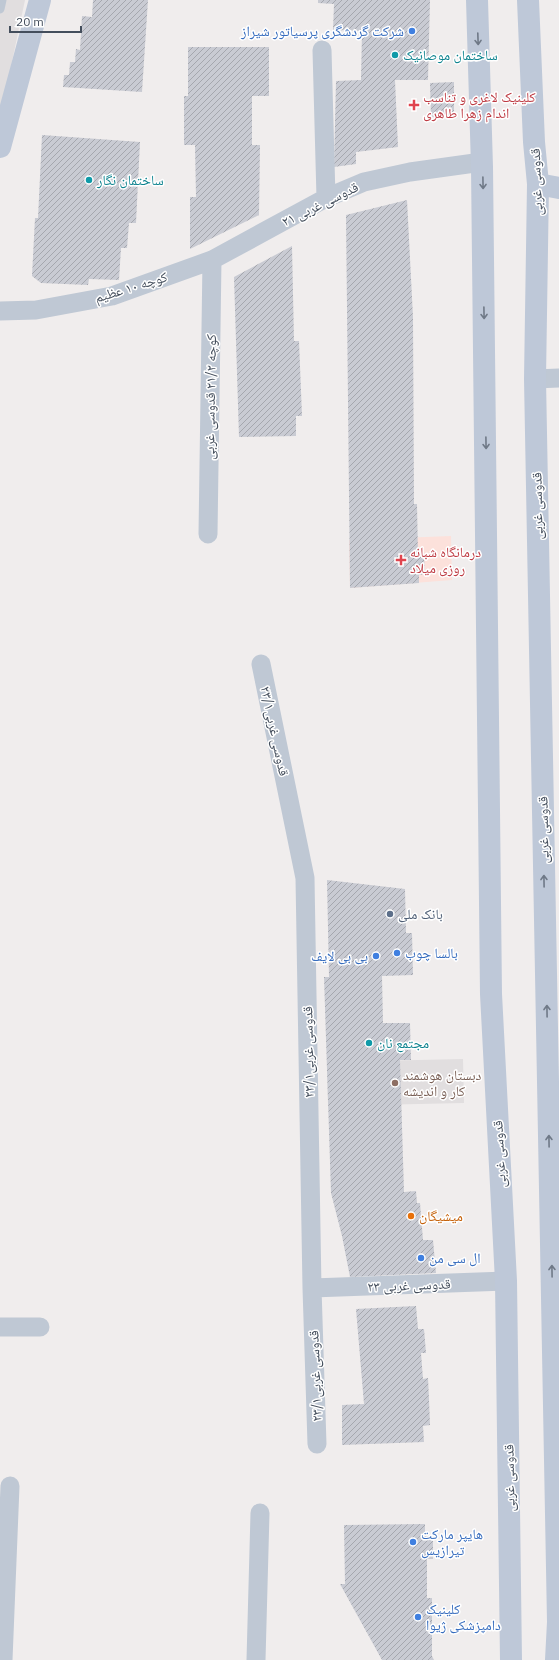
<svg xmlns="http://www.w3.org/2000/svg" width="559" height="1660" font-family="'IBM Plex Sans','Noto Naskh Arabic',sans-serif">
<defs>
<pattern id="building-hatch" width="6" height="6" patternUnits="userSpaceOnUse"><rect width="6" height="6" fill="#c9cbd3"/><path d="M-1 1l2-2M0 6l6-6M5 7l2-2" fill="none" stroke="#a5a7ae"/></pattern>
</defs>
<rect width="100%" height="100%" fill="#f0eded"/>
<!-- education -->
<path fill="#e1dedf" d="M 0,0 L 25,0 L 0,118 Z
M 463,1059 L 464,1103 L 328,1106 L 327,1062 Z"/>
<!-- medical -->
<path fill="#fce1db" d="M 451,536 L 452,580 L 350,588 L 349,540 Z"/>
<!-- building -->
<path fill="url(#building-hatch)" d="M 93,0 L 148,0 L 142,92 L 63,87 L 64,75 L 69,75 L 70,62 L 75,62 L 76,49 L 80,50 L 82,16 L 92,17 Z
M 318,0 L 430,0 L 428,80 L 395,80 L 398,147 L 356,152 L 356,164 L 334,167 L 336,81 L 361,80 L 362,31 L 333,30 L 334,4 L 318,3 Z
M 188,47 L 269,47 L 269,96 L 252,96 L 252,145 L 260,145 L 259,215 L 190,249 L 190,197 L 196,197 L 195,145 L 184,145 L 184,96 L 188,96 Z
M 454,82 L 454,116 L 431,117 L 430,83 Z
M 42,135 L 140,142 L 136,223 L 129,223 L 127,248 L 121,248 L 119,280 L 89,279 L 88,285 L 41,283 L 32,276 L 35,218 L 38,218 Z
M 407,200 L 413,317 L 414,504 L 417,504 L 418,556 L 424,555 L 425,574 L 419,575 L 419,583 L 350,588 L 346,215 Z
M 292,246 L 294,341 L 299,341 L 302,416 L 296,416 L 296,436 L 239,437 L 234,277 Z
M 327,880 L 405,889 L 406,933 L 412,933 L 413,975 L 382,976 L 383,1023 L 410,1023 L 411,1060 L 400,1060 L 404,1192 L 416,1191 L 417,1203 L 420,1203 L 423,1240 L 433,1240 L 436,1273 L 350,1277 L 342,1236 L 331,1193 L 324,977 L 329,977 Z
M 416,1306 L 418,1329 L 424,1329 L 426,1353 L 421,1353 L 423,1379 L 428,1378 L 429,1399 L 430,1425 L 423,1426 L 424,1442 L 342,1445 L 342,1405 L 364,1404 L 356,1309 Z
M 425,1524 L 425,1536 L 433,1536 L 433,1559 L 427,1559 L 427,1598 L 432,1598 L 432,1656 L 434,1660 L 382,1660 L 340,1584 L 345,1584 L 344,1525 Z"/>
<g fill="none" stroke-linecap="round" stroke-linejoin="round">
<!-- lane -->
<path stroke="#bfc8d4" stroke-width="9" d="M 0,9 L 2,0"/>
<!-- street -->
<path stroke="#bfc8d4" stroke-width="19" d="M 322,50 L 326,198
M 0,311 L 36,310 L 112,296 L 212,260 L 326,198 L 364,182 L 410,172 L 482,162
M 535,379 L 559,378
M 208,534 L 212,260
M 261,664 L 305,878 L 312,1288 L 317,1444
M 312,1288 L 506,1281
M 0,1327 L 40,1327
M 3,1660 L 10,1486
M 256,1660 L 260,1513"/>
<!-- secondary -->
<path stroke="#bec8d8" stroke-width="22" d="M 477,0 L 482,167 L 491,994 L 506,1281 L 511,1660
M 528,0 L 534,142 L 538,184 L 535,379 L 558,1622 L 556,1660
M 0,147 L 40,0
M 538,184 L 559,188"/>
</g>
<!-- one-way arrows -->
<defs><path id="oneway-shaft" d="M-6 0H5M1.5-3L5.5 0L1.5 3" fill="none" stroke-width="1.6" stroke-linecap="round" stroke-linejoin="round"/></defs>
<g stroke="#6f7987">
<use href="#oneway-shaft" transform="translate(478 39) rotate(88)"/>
<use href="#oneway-shaft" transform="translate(483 183) rotate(89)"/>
<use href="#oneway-shaft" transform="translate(484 313) rotate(89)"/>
<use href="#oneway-shaft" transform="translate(486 443) rotate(89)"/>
<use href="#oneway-shaft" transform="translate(544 881) rotate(-91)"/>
<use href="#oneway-shaft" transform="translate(547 1011) rotate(-91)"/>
<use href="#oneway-shaft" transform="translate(549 1141) rotate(-91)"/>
<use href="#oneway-shaft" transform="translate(552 1271) rotate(-91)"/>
</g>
<!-- markers -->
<g fill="#3f7fe0" stroke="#fff" stroke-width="1.5">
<circle cx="412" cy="31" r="4"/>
<circle cx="397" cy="953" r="4"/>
<circle cx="376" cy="956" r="4"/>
<circle cx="421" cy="1258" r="4"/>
<circle cx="413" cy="1542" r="4"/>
<circle cx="418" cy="1617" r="4"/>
</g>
<g fill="#0f9aa8" stroke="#fff" stroke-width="1.5">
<circle cx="395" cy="55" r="4"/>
<circle cx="89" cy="180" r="4"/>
<circle cx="369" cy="1043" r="4"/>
</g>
<g fill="#e0444e" stroke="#fff" stroke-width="1.5">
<path d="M412 99h4v4h4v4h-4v4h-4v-4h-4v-4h4z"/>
<path d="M399 554h4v4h4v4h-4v4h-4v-4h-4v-4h4z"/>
</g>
<circle fill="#5c6f8a" stroke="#fff" stroke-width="1.5" cx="390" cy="914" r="4"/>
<circle fill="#8d6e63" stroke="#fff" stroke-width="1.5" cx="395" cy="1083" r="4"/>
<circle fill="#e8710a" stroke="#fff" stroke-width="1.5" cx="411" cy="1216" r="4"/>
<g text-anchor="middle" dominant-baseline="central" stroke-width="3" stroke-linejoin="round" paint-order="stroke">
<!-- shop labels -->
<g font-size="14" fill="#366cbe" stroke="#fff" text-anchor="start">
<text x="404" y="31" text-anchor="end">شرکت گردشگری پرسیاتور شیراز</text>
<text x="405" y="953">بالسا چوب</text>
<text x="368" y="956" text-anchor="end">بی بی لایف</text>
<text x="429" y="1258">ال سی من</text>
<text x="421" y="1534">هایپر مارکت<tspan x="421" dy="16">تیرازیس</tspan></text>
<text x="426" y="1609">کلینیک<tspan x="426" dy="16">دامپزشکی ژیوا</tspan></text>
</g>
<!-- culture labels -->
<g font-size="14" fill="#0d838f" stroke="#fff" text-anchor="start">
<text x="403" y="55">ساختمان موصانیک</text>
<text x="97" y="180">ساختمان نگار</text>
<text x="377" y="1043">مجتمع نان</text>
</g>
<!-- health labels -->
<g font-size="14" fill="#be3a42" stroke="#fff" text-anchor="start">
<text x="423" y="97">کلینیک لاغری و تناسب<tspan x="423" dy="16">اندام زهرا طاهری</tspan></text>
<text x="410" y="552">درمانگاه شبانه<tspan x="410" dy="16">روزی میلاد</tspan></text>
</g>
<!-- street labels -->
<g font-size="14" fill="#444e5c" stroke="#fff">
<text transform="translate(536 182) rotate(-92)">قدوسی غربی</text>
<text transform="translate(320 204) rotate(-26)">۲۱ قدوسی غربی</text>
<text transform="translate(131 287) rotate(-17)">کوچه ۱۰ عظیم</text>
<text transform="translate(210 397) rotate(-89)">کوچه ۲۱/۲ قدوسی غربی</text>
<text transform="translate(537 506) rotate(-91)">قدوسی غربی</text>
<text transform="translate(275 731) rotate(78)">قدوسی غربی۲۳/۱</text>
<text transform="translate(543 830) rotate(-91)">قدوسی غربی</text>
<text transform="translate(308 1052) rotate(-91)">قدوسی غربی۲۳/۱</text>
<text transform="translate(499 1154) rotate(-93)">قدوسی غربی</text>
<text transform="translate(409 1285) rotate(-2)">۲۳ قدوسی غربی</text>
<text transform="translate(315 1376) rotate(-92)">قدوسی غربی۲۳/۱</text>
<text transform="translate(509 1478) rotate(-91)">قدوسی غربی</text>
</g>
<!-- service labels -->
<g font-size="14" fill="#4e5e75" stroke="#fff" text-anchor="start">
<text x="398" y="914">بانک ملی</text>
</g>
<!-- education labels -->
<g font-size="14" fill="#785e54" stroke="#fff" text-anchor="start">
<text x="403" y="1075">دبستان هوشمند<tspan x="403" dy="16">کار و اندیشه</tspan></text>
</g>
<!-- food labels -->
<g font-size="14" fill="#c56008" stroke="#fff" text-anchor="start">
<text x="419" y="1216">میشیگان</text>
</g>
</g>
<!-- scale -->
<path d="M10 26v6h71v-6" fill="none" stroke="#444e5c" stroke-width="2"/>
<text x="16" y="26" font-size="12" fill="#444e5c" stroke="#ffffff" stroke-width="3" paint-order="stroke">20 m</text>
</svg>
